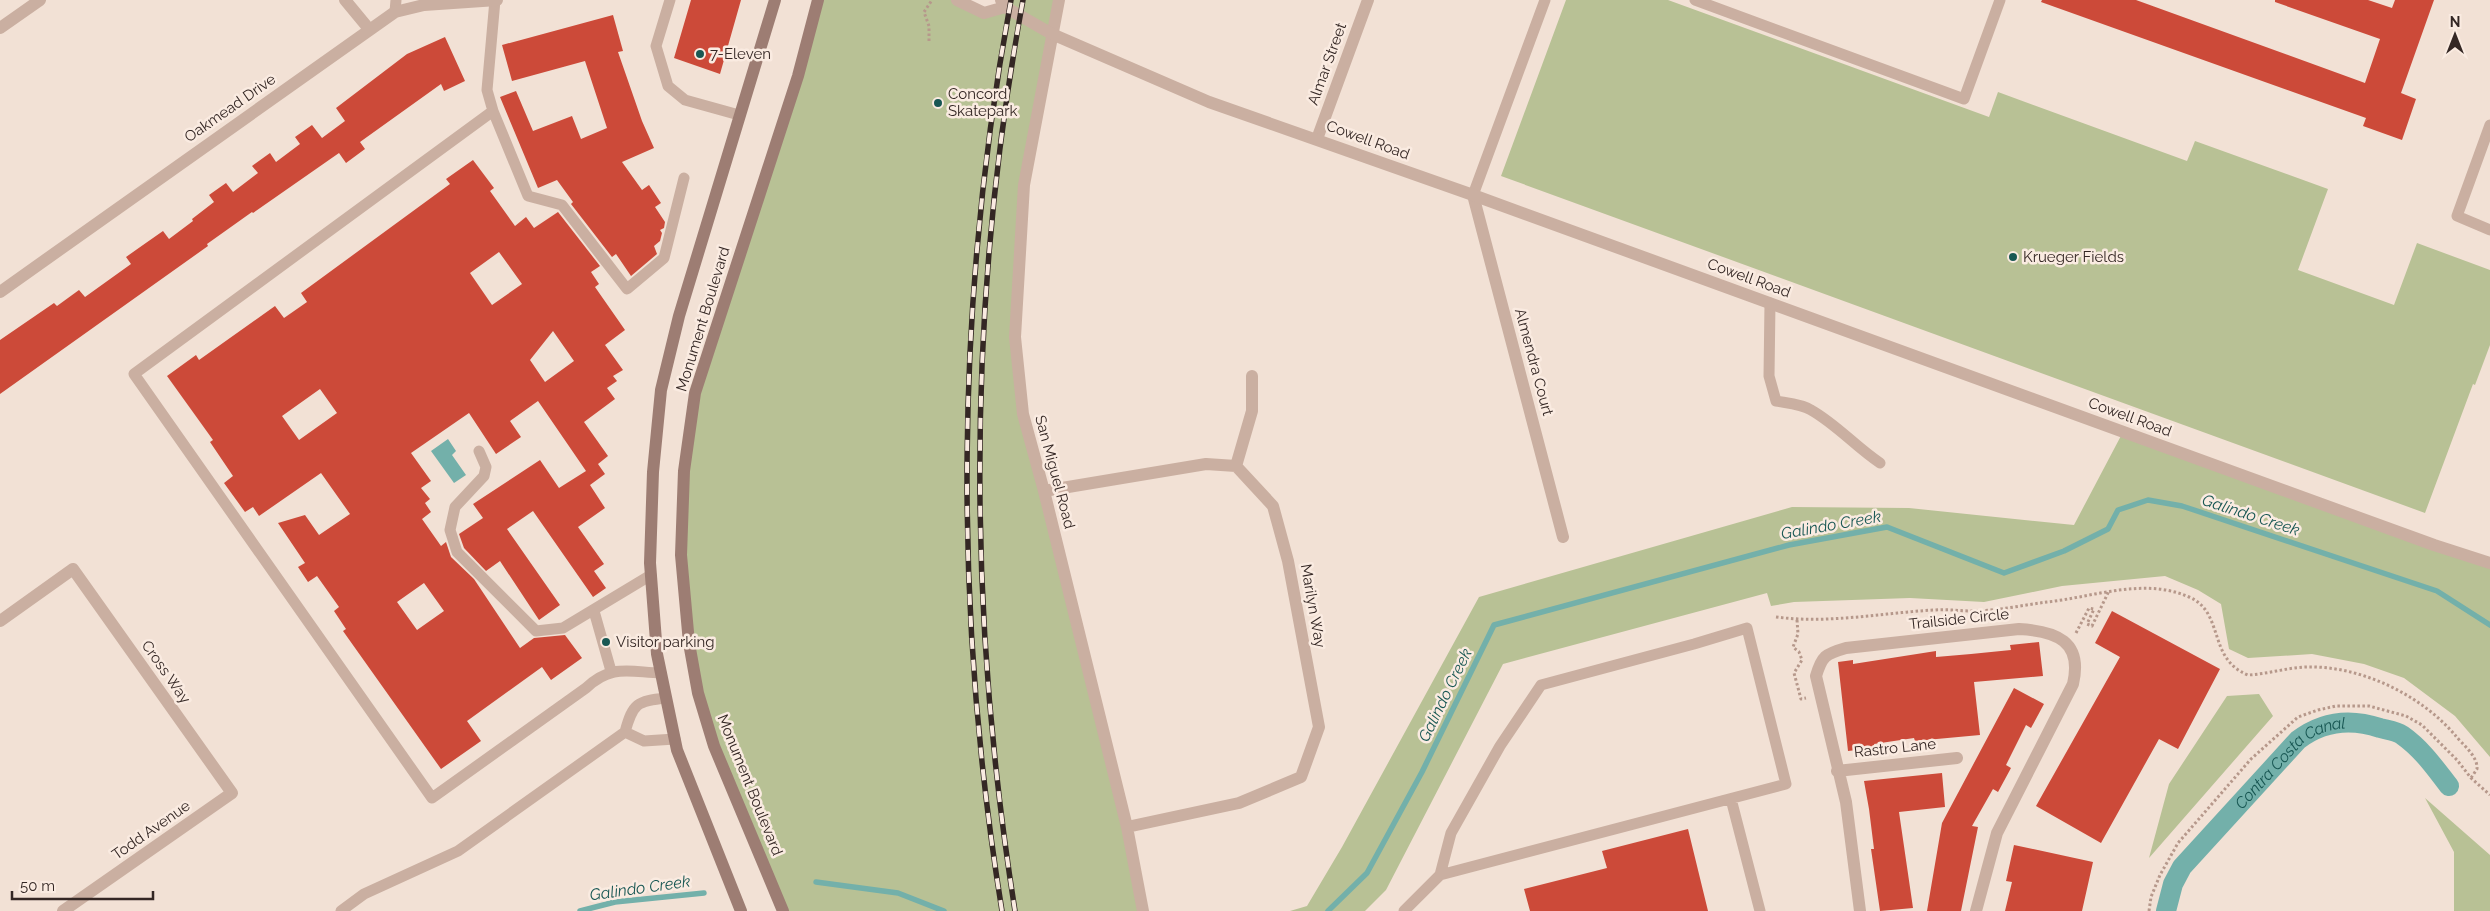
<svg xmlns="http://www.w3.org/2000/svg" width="2490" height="911" font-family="Raleway,sans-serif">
<rect width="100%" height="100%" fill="#f2e1d5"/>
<!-- green -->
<path fill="#b8c195" d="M 817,0 L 958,0 L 984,13 L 1001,0 L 1059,0 L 1024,185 L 1015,337 L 1023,414 L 1143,911 L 783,911 L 698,693 L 681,555 L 695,393 Z
M 1566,0 L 1668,0 L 1989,117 L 1998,92 L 2187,161 L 2195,141 L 2328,189 L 2298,270 L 2394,305 L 2417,243 L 2490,270 L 2490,345 L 2475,385 L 2473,384 L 2425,513 L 1501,176 Z
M 2123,432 L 2490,563 L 2490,757 L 2455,716 L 2404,678 L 2364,664 L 2312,654 L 2248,658 L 2229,649 L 2221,604 L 2198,590 L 2165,576 L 2062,586 L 1984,602 L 1910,598 L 1794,602 L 1771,606 L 1767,593 L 1503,664 L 1386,890 L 1365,911 L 1290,911 L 1307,906 L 1342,847 L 1479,597 L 1792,507 L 1909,508 L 2074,525 Z
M 2259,694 L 2273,716 L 2149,858 L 2169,784 L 2227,696 Z
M 2425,798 L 2490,855 L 2490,911 L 2454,911 L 2454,852 Z"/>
<!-- water -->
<path fill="#73b0aa" d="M 448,439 L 456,451 L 452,455 L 466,475 L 454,483 L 431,451 Z"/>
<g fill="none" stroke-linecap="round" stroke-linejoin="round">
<!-- stream -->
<path stroke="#73b0aa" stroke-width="5.5" d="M 816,882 L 898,893 L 944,911
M 580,911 L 615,902 L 704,893
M 1328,911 L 1367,873 L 1422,772 L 1494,625 L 1789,545 L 1887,527 L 2004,573 L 2064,551 L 2108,529 L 2118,510 L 2148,500 L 2182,506 L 2437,591 L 2490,625"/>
<!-- canal -->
<path stroke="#73b0aa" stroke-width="20" id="s1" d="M 2166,911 L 2173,884 L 2182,867 L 2298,740 C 2323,721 2350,718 2380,728 C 2387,730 2396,731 2402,735 C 2422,749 2435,768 2449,786"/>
</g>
<!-- building -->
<path fill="#cc4a39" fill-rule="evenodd" d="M 691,0 L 741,0 L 720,74 L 674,58 Z
M 2042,0 L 2136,0 L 2365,83 L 2380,39 L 2275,2 L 2275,0 L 2368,0 L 2392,8 L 2395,0 L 2434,0 L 2401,93 L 2416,99 L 2402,140 L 2363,126 L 2366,118 L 2041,2 Z
M 613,15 L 623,51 L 618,52 L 642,121 L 654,148 L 622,162 L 642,190 L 649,185 L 661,203 L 655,207 L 665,222 L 664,228 L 660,230 L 662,233 L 660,241 L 654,246 L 657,254 L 631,276 L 616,254 L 612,257 L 571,204 L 573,202 L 557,180 L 538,188 L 500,97 L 516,91 L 533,131 L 572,116 L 581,139 L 607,128 L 585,61 L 512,81 L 502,45 Z
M 445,37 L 465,81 L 444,91 L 441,84 L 360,142 L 365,149 L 346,163 L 339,153 L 253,213 L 252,212 L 207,244 L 208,246 L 0,394 L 0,340 L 54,303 L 57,306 L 79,290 L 85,297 L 131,264 L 126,257 L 143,245 L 163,231 L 169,239 L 193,221 L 192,219 L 214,202 L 209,195 L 226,183 L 233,192 L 258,173 L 252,166 L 270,153 L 276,162 L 300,144 L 295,137 L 312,125 L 322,138 L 345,121 L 336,108 L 407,54 Z
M 473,160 L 494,188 L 490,191 L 515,226 L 526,217 L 534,228 L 558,212 L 600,266 L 591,272 L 599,284 L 595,287 L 625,330 L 605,345 L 623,370 L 613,376 L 617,381 L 607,388 L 615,399 L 584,422 L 608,456 L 598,464 L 605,474 L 590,485 L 605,508 L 578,527 L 604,564 L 594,571 L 606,588 L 593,597 L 533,511 L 507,529 L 560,605 L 539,620 L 500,561 L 486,571 L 464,548 L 459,534 L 483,518 L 473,504 L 540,460 L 559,488 L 586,471 L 538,401 L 510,421 L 521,437 L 496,454 L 469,413 L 411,453 L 431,481 L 421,488 L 430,499 L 425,503 L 431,512 L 422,519 L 441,546 L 446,542 L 451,557 L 474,579 L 520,648 L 534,638 L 565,635 L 582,658 L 551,680 L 542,667 L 467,721 L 481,741 L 441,769 L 343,631 L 346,629 L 334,611 L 339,607 L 317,576 L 308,582 L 298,567 L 305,563 L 278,523 L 305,515 L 319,535 L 350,514 L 321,473 L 259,516 L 253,507 L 245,512 L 224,483 L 233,476 L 210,442 L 213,440 L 167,376 L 196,355 L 199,360 L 275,306 L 284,318 L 307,302 L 301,293 L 450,184 L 446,179 ZM 499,252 L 522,284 L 492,305 L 470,273 ZM 553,331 L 574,361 L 545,382 L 530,360 ZM 320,389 L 337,413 L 299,440 L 282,416 ZM 424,583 L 444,611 L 417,630 L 397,602 Z
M 2112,611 L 2220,669 L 2178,749 L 2159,739 L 2101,843 L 2036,806 L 2120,657 L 2095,643 Z
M 2039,642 L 2043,676 L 1974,682 L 1980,735 L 1915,741 L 1914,738 L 1874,744 L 1875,748 L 1848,751 L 1838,662 L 1853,660 L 1853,664 L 1936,651 L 1936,657 L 1971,654 L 2011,650 L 2010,645 Z
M 2014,688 L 2044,704 L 2031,728 L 2026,725 L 2006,765 L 2011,768 L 1998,792 L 1993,789 L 1972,826 L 1978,827 L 1961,911 L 1927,911 L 1942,823 Z
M 1942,773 L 1945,807 L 1899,812 L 1913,908 L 1880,911 L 1871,849 L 1874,849 L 1869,809 L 1864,781 Z
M 1688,829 L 1708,911 L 1530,911 L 1524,889 L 1607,868 L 1602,851 Z
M 2014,845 L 2093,862 L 2082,911 L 2005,911 L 2012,882 L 2006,881 Z"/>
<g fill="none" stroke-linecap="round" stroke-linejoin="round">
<!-- path -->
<path stroke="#b6988b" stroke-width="3" stroke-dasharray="2.5 2.5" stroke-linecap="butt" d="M 929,41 L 929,26 L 924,12 L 932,0
M 1776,617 C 1828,624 1881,613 1934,610 C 1947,609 1959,611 1972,611 C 1997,611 2023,605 2047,602 C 2094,597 2144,577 2189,597 C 2225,612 2207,659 2248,675 C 2267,674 2286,668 2305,667 C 2359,665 2420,694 2455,735 C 2462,744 2478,756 2477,769 L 2471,778
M 1797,620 L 1798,634 L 1793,647 L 1799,652 L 1802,660 L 1794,673 L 1801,699 L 1806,698
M 2076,633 L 2089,608 L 2094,609 L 2087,624 L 2092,626 L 2109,591
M 2149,911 L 2151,897 L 2160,875 L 2178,843 L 2251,759 L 2298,717 L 2318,710 L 2336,706 L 2369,706 L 2406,716 L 2422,725 L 2457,760 L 2471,778 L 2490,795"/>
<!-- service -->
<path stroke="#caafa1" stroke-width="11" d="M 495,0 L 487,90 L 493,111 L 528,196 L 562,205 L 627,289 L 664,258 L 684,178
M 670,0 L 656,46 L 668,86 L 685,100 L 739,115
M 1695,0 L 1964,99 L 2000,0
M 395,12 L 396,0
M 493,111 L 134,374 L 432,798 L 586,688 C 611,664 629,672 661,673
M 2490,125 L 2457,216 L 2490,230
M 1473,195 L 1545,0
M 1770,303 L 1769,376 L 1776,401 C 1787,403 1802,404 1811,410 C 1836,424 1856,447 1880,463
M 479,451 L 486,467 L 484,476 L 455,507 L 450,530 L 457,552 L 536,631 L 563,628 L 651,575
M 594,611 L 611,671
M 666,698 C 637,701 633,703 625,732 L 644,741 L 675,739
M 1731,799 L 1760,911
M 341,911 L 364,894 L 458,851 L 625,732
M 1404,911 L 1440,875 L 1451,833 L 1500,746 L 1541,685 L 1694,644 L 1747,628 L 1786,784 L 1440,875"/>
<!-- minor -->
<path stroke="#caafa1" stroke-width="12" d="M 345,0 L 369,29
M 1059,0 L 1024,185 L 1015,337 L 1023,414 L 1044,491 L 1127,827 L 1143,911
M 0,28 L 40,0
M 1317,139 L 1368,0
M 1473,195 L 1563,537
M 0,292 L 395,12 L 424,5 L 497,0
M 1236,466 L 1252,411 L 1252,376
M 1044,491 L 1206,464 L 1236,466 L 1273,506 L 1288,561 L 1319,727 L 1301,777 L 1239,803 L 1127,827
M 0,621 L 73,569 L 232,793 L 63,911
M 1837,771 L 1957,758
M 1860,911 L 1846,802 L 1816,676 C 1822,656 1825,654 1846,648 L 2019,629 C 2056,631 2083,641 2073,684 L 1997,833 L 1976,911"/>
<!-- tertiary -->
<path stroke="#caafa1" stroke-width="12" d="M 957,0 L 984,13 L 1005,7
M 1001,0 L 1005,7 L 1052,34 L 1209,102 L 1473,195 L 2434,545 L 2490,563"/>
<!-- secondary -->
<path stroke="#9d7d73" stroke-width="12" d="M 741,911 L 677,750 L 657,654 L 650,563 L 653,472 L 661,390 L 679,316 L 775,0
M 783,911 L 714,746 L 698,693 L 689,643 L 681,555 L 684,471 L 695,393 L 798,76 L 818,0"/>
<defs>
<path id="rail" d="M 1002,911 C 953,609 955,301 1011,0
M 1015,911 C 967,608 967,302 1023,0"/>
</defs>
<!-- rail casing -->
<use href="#rail" stroke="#342724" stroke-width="5.5"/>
<!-- rail -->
<use href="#rail" stroke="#faebe1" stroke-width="4" stroke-dasharray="11" stroke-linecap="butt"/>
</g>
<!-- markers -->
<g fill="#185753" stroke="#faebe1" stroke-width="2">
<circle cx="700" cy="54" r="5"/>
<circle cx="938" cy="103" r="5"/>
<circle cx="2013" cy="257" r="5"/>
<circle cx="606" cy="642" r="5"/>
</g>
<g text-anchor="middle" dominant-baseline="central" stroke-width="5" stroke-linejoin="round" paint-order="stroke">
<!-- poi labels -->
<g font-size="15" fill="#342724" stroke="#faebe1" text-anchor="start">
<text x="710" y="54">7-Eleven</text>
<text x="948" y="94">Concord<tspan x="948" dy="17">Skatepark</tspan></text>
<text x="2023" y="257">Krueger Fields</text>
<text x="616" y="642">Visitor parking</text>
</g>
<!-- street labels -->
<g font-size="15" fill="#342724" stroke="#faebe1">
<text transform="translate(1327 64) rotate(-70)">Almar Street</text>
<text transform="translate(230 108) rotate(-35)">Oakmead Drive</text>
<text transform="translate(1368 140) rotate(20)">Cowell Road</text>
<text transform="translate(1749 278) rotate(20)">Cowell Road</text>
<text transform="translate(703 319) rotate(-73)">Monument Boulevard</text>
<text transform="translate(1534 362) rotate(75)">Almendra Court</text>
<text transform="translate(2130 417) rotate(20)">Cowell Road</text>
<text transform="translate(1055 472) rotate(75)">San Miguel Road</text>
<text transform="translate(1313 606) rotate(80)">Marilyn Way</text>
<text transform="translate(1959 619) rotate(-6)">Trailside Circle</text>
<text transform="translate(166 672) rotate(55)">Cross Way</text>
<text transform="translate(1895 748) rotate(-6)">Rastro Lane</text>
<text transform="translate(750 785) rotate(68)">Monument Boulevard</text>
<text transform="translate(151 830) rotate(-35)">Todd Avenue</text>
</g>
<!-- water labels -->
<g font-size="16" font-style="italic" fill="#185753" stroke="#faebe1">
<text transform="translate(2251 515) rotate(18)">Galindo Creek</text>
<text transform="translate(1831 525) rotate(-10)">Galindo Creek</text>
<text transform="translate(1445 695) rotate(-64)">Galindo Creek</text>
<text stroke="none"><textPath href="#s1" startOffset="200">Contra Costa Canal</textPath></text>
<text transform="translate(640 888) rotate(-8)">Galindo Creek</text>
</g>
</g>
<!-- north arrow -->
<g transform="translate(2455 35)" stroke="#faebe1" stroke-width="4" paint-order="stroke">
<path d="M0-4L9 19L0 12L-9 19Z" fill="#342724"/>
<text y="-8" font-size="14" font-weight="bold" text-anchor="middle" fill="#342724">N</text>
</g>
<!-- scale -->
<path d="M12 891v8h141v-8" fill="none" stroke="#342724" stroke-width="2.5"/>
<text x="20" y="891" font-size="15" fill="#342724" stroke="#faebe1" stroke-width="4" paint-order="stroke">50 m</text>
</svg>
